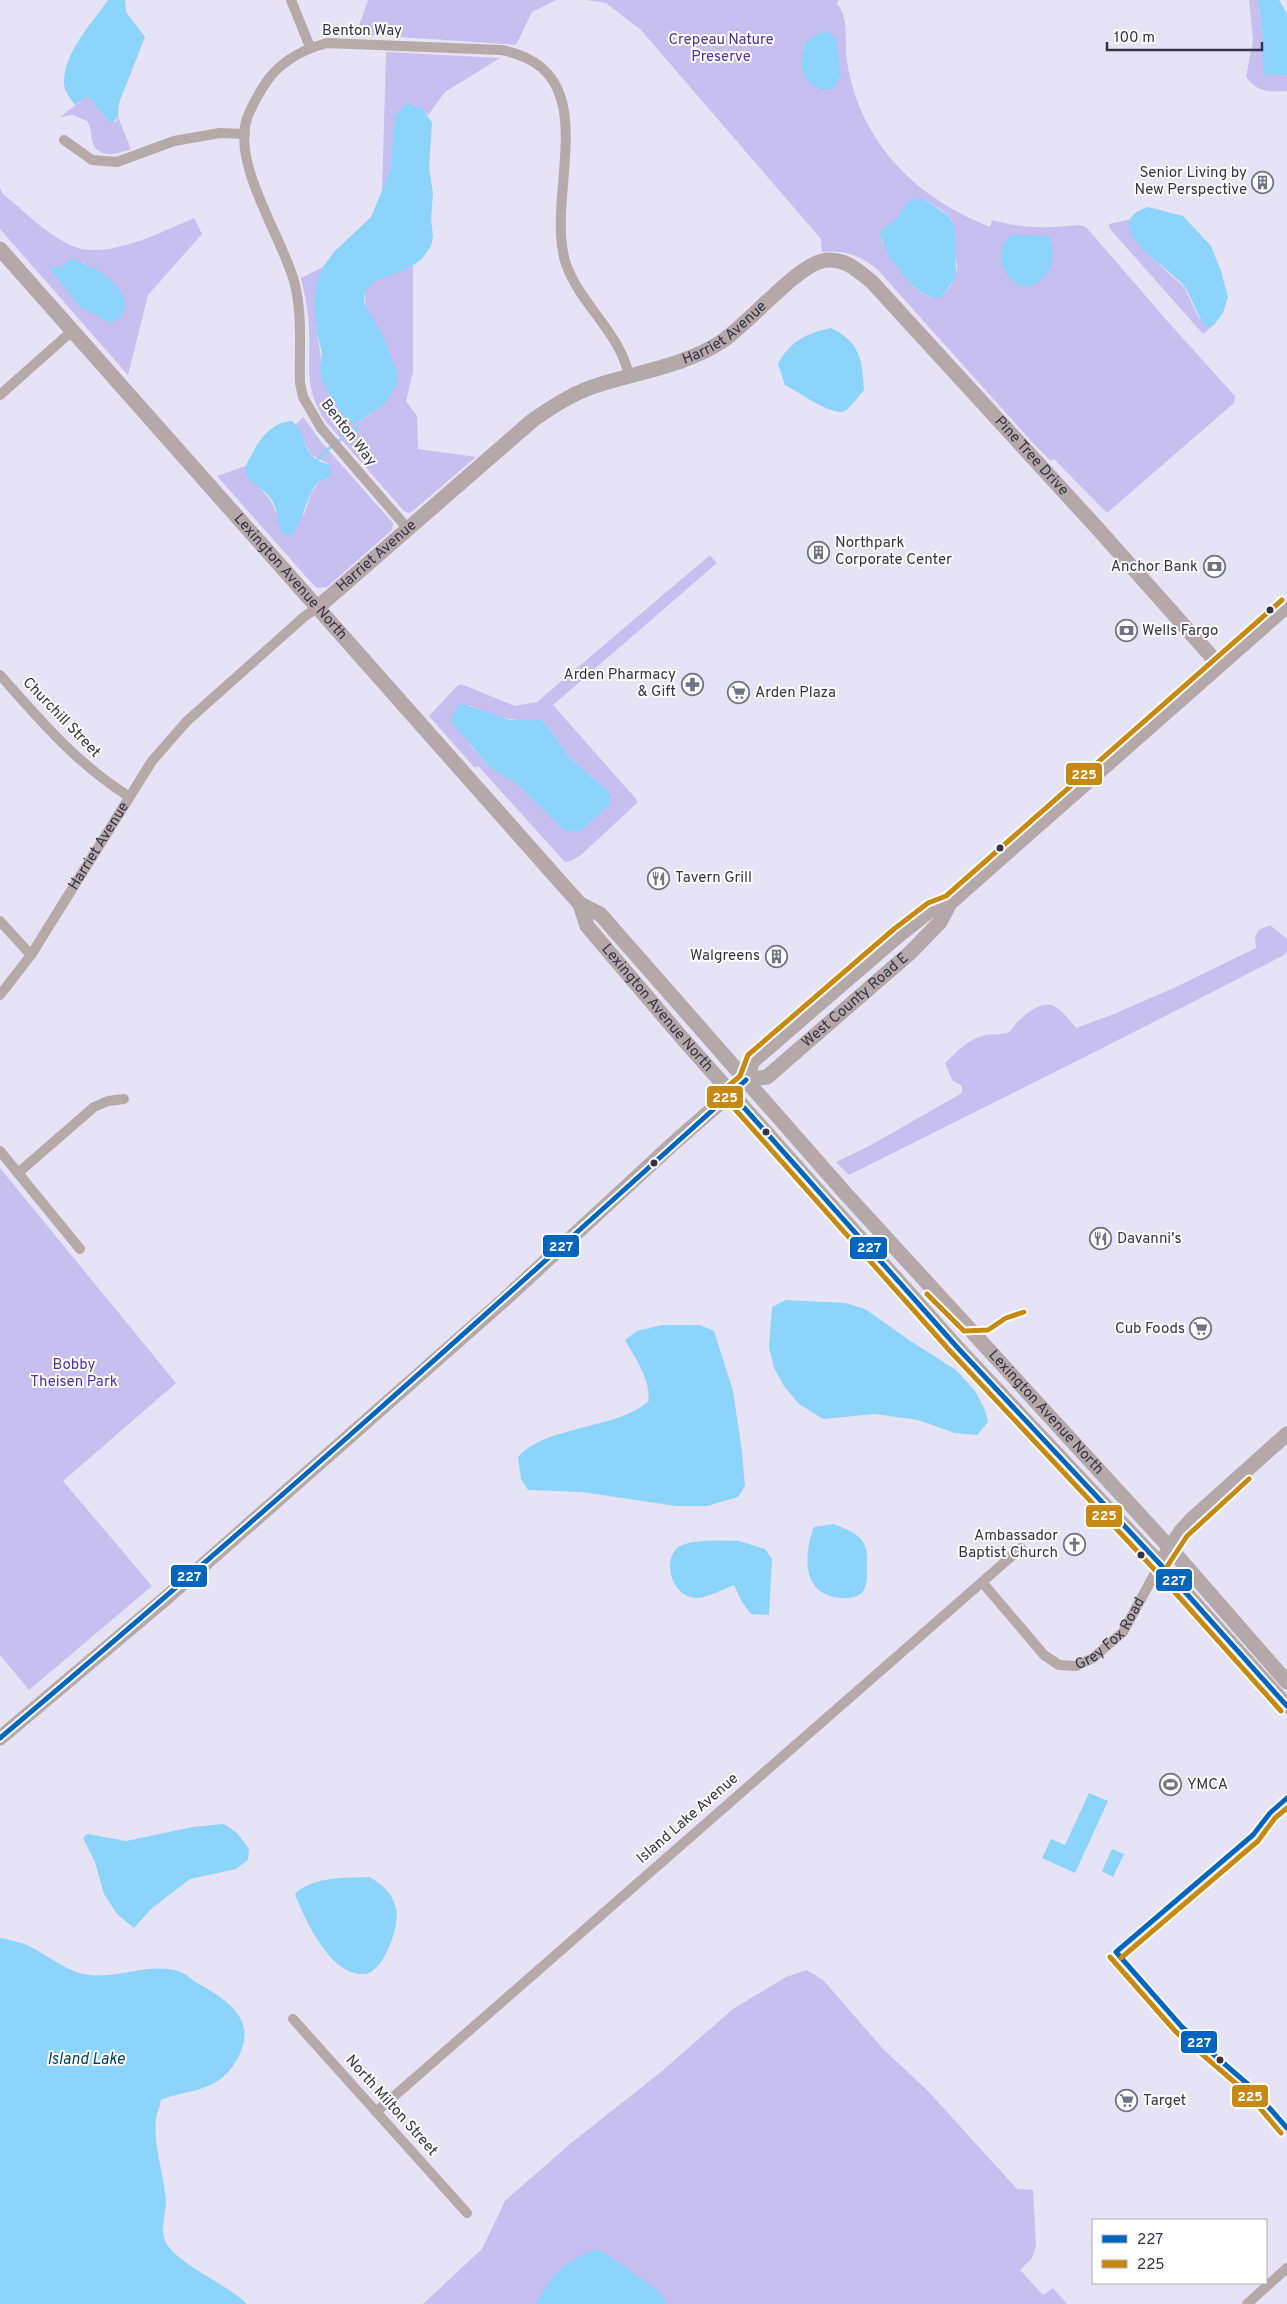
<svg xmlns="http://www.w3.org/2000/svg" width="1287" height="2304" font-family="Overpass,sans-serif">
<rect width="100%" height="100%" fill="#e5e3f5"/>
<!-- green -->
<path fill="#c7bff0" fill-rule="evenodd" d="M 368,0 L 556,0 L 532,12 L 516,45 L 356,34 Z
M 586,0 L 838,0 L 837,4 C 850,18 844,44 847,62 C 861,144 915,197 990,227 L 992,220 C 1024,229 1048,228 1080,225 L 1086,227 L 1169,323 L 1235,396 L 1234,403 L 1107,513 L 1054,459 L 1051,461 L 1033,443 L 877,269 C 860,255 844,250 822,252 L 821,239 L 641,30 L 606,3 ZM 924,199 C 931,204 944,210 949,216 C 956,225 954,235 954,245 C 954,253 957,261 957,268 C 956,276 951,287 946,292 C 924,316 890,256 881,240 C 892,221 904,210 924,199 Z
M 1249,0 L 1258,0 L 1263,35 L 1263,72 L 1267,75 L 1287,75 L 1287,91 C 1268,92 1259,93 1246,77 L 1253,41 Z
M 386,52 L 500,58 L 445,92 L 428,115 L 423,109 L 395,118 L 390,171 L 382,193 Z
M 86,97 L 90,98 L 109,122 L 116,122 L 118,117 L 131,149 C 118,154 96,160 92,140 C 91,133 91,127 87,121 L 73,115 L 60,117 Z
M 0,188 L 3,194 C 24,211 46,234 70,245 C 105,262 161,232 194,218 L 202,234 L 148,295 L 128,375 L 0,229 ZM 84,263 L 108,278 L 111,323 L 80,306 L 49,267 L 60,268 Z
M 1131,219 L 1129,224 L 1153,259 L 1184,287 L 1199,318 L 1211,326 L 1214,325 L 1203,334 L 1110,229 L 1109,224 Z
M 413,265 L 413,372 L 406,401 L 417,416 L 418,449 L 476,457 L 410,513 L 404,511 L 327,423 C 303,388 311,370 309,331 C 309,313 305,295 301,278 L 323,267 C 315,286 315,312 317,333 C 318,344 322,352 320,364 L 356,423 L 372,413 C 376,401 390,363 389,353 C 386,332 354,306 368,287 C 378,274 400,273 413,265 Z
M 303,417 L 323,444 L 393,523 L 392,530 L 327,587 L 317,588 L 309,580 L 217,476 L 246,466 C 248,485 270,490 276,513 L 304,515 L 311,494 L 330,465 L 310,454 L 296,424 Z
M 710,555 L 717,563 L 553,705 L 636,799 L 637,803 L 581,855 L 571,861 L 565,862 L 478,766 L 475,768 L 429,716 L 456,687 L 461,684 L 515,706 L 537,702 ZM 469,705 C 496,718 513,722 543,720 L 569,757 L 606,789 L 611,795 L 610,804 L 581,831 L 508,776 L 489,767 L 470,745 Z
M 1270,925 L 1287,939 L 1287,951 L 1284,955 C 1139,1030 994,1103 849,1175 L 836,1162 L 871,1145 L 962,1093 L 962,1086 L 952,1080 L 945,1063 C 957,1052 969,1038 986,1035 C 992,1034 1002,1035 1009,1032 C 1012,1031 1015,1024 1018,1021 C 1047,996 1054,1000 1076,1028 L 1114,1014 L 1178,986 L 1256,948 L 1255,937 L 1259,930 Z
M 0,1168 L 176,1383 L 63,1481 L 152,1586 L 29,1690 L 0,1655 Z
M 807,1970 L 824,1981 L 884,2050 L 927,2090 L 1017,2189 L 1033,2190 L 1036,2245 L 1032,2258 L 1020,2270 L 1043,2295 L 1053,2288 L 1067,2304 L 423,2304 L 482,2249 L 505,2201 L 571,2143 L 661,2072 L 733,2009 L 786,1977 Z"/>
<!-- water -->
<path fill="#8cd4fb" d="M 108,0 L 125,0 L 126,12 L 145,37 L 119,103 L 118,117 L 113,122 L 109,122 L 90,98 L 86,97 L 75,105 C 70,98 63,90 64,81 C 65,51 92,23 108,0 Z
M 1258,0 L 1279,0 L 1287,14 L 1287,75 L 1267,75 L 1263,72 L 1263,35 Z
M 828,31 L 836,39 L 841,75 L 833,89 C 817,93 803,81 801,63 C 801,57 804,49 805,43 L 818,34 Z
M 406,103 L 423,109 L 432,123 L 429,168 L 433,193 L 431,219 L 433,236 L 431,246 L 421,260 L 407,269 L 373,282 L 364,294 L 364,303 L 384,338 L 397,373 L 397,383 L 389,398 L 383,405 L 356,423 L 345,419 L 323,383 L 321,374 L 320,364 L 322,353 L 317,333 L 314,302 L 317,281 L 323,267 L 334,252 L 371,217 L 390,171 L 395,117 Z
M 910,199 L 924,199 L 949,216 L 955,228 L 956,277 L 941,298 C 918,303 882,252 880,232 L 897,218 Z
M 1148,207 L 1183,216 L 1211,246 L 1221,271 L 1228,297 L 1223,313 L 1214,325 L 1207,327 L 1204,324 C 1196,312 1192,298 1184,286 C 1170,268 1094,225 1148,207 Z
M 1011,235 L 1049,236 C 1053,249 1055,262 1046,274 C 1043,276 1041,281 1038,283 C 1019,296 999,271 1001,252 C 1002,246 1007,240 1011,235 Z
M 71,259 C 81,262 91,266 100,272 C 118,284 140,309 111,323 L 80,307 L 48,266 L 60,268 Z
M 831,328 C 861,343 862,360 864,390 C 858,397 852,406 845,411 C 833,417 797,391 785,385 L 778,364 C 790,341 807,333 831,328 Z
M 291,421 C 305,429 302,446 312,456 C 317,461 324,463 330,465 L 331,476 C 328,478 323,479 320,481 C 309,487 303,522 292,535 L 286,536 C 276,527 279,516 274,504 C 269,490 251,486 246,473 C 244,467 247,463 250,458 C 258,441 270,423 291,421 Z
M 460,703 L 510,720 L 543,720 L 569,757 L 606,789 L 611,795 L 610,804 L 581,831 L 565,831 L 515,782 L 489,767 L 451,721 L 453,714 Z
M 786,1300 L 845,1303 L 865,1309 L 912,1342 L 956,1370 L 975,1391 L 985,1410 L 988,1422 L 977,1435 L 955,1433 L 918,1420 L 875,1414 L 823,1419 L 799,1404 L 784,1386 L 774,1368 L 769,1347 L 772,1307 Z
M 662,1325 L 700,1325 L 714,1331 L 733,1391 L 742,1452 L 745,1486 L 738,1497 L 707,1506 L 676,1506 L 582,1492 L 528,1490 L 521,1479 L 518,1457 C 541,1430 600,1428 632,1412 C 637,1410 643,1405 648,1402 C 652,1381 635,1358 625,1340 L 637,1331 Z
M 834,1524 C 856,1533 869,1538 867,1564 C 867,1572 868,1584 863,1591 C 860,1596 852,1598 846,1598 C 803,1599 802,1559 814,1527 Z
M 739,1541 L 765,1549 L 772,1559 L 769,1615 L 751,1614 L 742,1602 L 734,1585 C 723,1589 709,1597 698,1598 C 668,1599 660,1550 685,1544 C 701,1539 722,1541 739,1541 Z
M 1089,1793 L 1108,1801 L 1075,1873 L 1042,1858 L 1051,1839 L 1065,1845 Z
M 224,1824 L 237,1833 L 249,1849 L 248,1860 L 236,1869 L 190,1879 L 151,1909 L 134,1928 L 117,1914 L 104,1894 L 95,1862 L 83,1838 L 87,1834 L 126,1841 L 193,1827 Z
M 1112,1849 L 1124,1854 L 1113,1877 L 1102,1871 Z
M 370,1877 C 383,1886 393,1893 396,1909 C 400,1925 384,1972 365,1974 C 331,1977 305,1920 295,1894 C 313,1876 346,1878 370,1877 Z
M 0,1938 C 10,1940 20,1942 29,1946 C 47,1955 63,1969 83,1974 C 115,1981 147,1962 178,1971 C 185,1973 191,1979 197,1983 C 224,1998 255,2016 241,2051 C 238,2059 231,2070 224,2076 C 207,2092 182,2091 161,2100 C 160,2106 157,2112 156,2118 C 153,2146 164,2174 166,2201 C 166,2216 158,2232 168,2246 C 185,2268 225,2283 247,2304 L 0,2304 Z
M 597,2250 L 605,2253 L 656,2289 L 668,2304 L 537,2304 C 546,2280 571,2255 597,2250 Z"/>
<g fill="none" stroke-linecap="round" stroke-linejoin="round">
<!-- stream -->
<path stroke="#8cd4fb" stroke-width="3" d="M 317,460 L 334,444 L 357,429 L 356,423"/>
<!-- street -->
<g stroke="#b5aaa8" stroke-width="10">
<path d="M 291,0 L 310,47"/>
<path d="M 64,140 L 92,160 L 117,162 L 174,141 L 220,133 L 245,134"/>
<path d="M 0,395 L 72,331"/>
<path d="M 408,529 L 321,428 L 303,397 L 300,383 C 299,349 303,314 294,281 C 281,235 232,165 247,118 C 251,108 257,97 263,87 C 277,64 300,50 327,43 L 501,50 C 610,70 543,195 566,264 C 581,306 620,332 629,376"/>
<path d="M 0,675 C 41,721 75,762 128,796"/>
<path d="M 0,921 L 31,955"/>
<path id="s1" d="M 0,995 L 31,955 L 152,761 L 187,721 L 305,616 L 317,608"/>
<path d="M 0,1151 L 80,1249"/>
<path d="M 18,1173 L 94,1107 L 108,1101 L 124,1099"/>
<path id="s2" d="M 982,1582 L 1044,1655 L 1059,1665 L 1076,1666 L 1093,1658 L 1123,1632 L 1160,1564"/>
<path d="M 293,2019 L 467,2213"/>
<path d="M 376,2112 L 1021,1548"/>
<path d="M 1247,2304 L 1287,2268"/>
</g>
<!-- secondary -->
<g stroke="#b5a8a9" stroke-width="15">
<path id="s3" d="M 0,249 L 563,885 L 580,904 L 600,914 L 845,1193 L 1170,1548 L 1287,1682"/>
<path id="s4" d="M 317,608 L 533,420 C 552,407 570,395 592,387 C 636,372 682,367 721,342 C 748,324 796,267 822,261 C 843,256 857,270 872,282 L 1099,530 L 1219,665"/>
<path id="s5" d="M 580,904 L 587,926 L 683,1039 L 956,1346 L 1160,1564 L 1287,1706"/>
<path id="s6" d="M 746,1080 L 767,1077 L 911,952 L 940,922 L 950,903 L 1287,606"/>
<path d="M 1165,1556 L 1181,1531 L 1192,1519 L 1287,1434"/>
<path d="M 0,1738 L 166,1598 L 505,1299 L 676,1141 L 746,1080 L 753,1061 L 899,935 L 932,909 L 950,903"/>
</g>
<defs>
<path id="bus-1" d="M 731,1093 L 956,1346 L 1160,1564 L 1287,1706
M 0,1738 C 254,1524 500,1302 746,1080
M 1116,1952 L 1182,2027 L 1251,2087 L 1287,2128
M 1116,1952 L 1253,1835 L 1270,1813 L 1287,1798"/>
<path id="bus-2" d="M 927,1294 L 964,1331 L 988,1330 L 1006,1318 L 1024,1312
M 1166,1568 L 1187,1536 L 1249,1479
M 1281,1711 L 1154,1569 L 950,1351 L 725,1098 L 724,1093 L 726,1088 L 740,1076 L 748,1055 L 894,929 L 928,903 L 946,896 L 1282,600
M 1110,1957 L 1176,2032 L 1246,2092 L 1281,2133
M 1121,1958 L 1258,1841 L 1275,1818 L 1287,1808"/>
</defs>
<!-- bus-1 casing -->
<use href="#bus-1" stroke="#fff" stroke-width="9"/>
<!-- bus-2 casing -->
<use href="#bus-2" stroke="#fff" stroke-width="9"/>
<!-- bus-1 -->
<use href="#bus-1" stroke="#0065bd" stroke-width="5"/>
<!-- bus-2 -->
<use href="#bus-2" stroke="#c78912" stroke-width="5"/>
</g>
<!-- icons -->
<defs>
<symbol id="building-ring" viewBox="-11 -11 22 22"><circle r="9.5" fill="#fff" stroke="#737185" stroke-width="1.5"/><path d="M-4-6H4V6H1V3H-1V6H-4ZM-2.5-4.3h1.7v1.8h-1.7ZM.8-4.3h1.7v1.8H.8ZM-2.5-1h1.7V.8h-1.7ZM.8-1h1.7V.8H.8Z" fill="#737185"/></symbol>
<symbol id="bank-ring" viewBox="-11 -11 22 22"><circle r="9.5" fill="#fff" stroke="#737185" stroke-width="1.5"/><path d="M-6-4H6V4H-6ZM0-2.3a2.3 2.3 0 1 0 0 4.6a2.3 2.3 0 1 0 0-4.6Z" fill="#737185"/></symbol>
<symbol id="pharmacy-ring" viewBox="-11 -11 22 22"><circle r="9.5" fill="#fff" stroke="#737185" stroke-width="1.5"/><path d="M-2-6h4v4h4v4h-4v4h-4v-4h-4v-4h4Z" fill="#737185"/></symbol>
<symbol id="supermarket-ring" viewBox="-11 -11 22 22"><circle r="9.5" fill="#fff" stroke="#737185" stroke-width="1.5"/><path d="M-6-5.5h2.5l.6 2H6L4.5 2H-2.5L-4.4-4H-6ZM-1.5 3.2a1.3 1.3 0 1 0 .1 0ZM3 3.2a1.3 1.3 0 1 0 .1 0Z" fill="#737185"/></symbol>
<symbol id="restaurant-ring" viewBox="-11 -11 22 22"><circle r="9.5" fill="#fff" stroke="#737185" stroke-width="1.5"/><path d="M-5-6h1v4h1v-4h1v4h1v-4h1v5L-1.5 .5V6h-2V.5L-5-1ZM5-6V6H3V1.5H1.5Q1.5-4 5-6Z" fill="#737185"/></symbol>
<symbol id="church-ring" viewBox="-11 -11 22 22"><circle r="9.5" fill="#fff" stroke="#737185" stroke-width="1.5"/><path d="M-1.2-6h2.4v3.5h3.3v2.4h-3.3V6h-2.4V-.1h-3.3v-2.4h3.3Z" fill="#737185"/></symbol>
<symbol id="stadium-ring" viewBox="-11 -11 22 22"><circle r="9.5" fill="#fff" stroke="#737185" stroke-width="1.5"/><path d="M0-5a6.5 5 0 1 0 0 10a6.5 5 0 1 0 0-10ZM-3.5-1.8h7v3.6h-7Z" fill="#737185"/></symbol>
</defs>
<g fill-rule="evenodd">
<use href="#building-ring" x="1250" y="170" width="25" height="25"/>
<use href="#building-ring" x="806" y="540" width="25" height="25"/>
<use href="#bank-ring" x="1202" y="554" width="25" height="25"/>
<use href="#bank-ring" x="1114" y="618" width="25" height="25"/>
<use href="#pharmacy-ring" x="680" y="672" width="25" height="25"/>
<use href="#supermarket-ring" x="726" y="680" width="25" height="25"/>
<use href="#restaurant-ring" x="646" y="866" width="25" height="25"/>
<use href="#building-ring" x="764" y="944" width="25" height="25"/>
<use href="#restaurant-ring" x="1088" y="1226" width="25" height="25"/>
<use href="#supermarket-ring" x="1188" y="1316" width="25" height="25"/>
<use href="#church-ring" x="1062" y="1532" width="25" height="25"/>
<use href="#stadium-ring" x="1158" y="1772" width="25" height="25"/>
<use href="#supermarket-ring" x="1114" y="2088" width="25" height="25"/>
</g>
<!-- markers -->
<g fill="#363348" stroke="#fff" stroke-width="2">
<circle cx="1270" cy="610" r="4.5"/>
<circle cx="1000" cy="848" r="4.5"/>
<circle cx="766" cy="1132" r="4.5"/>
<circle cx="654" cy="1163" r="4.5"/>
<circle cx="1141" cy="1555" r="4.5"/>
<circle cx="1220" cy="2060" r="4.5"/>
</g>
<g text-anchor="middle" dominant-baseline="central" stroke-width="4" stroke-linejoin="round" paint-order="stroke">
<!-- street labels -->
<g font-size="15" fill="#363348" stroke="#fff">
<text x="362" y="31">Benton Way</text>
<text stroke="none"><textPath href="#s4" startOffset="499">Harriet Avenue</textPath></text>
<text transform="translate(348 433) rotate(52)">Benton Way</text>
<text stroke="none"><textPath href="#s4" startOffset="914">Pine Tree Drive</textPath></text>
<text stroke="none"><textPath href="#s4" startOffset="79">Harriet Avenue</textPath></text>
<text stroke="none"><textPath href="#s3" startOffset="438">Lexington Avenue North</textPath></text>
<text transform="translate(61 718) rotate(46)">Churchill Street</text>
<text stroke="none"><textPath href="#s1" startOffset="179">Harriet Avenue</textPath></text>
<text stroke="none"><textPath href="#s6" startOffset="138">West County Road E</textPath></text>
<text stroke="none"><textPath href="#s5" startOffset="131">Lexington Avenue North</textPath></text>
<text stroke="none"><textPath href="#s3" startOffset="1566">Lexington Avenue North</textPath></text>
<text stroke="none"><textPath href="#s2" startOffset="179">Grey Fox Road</textPath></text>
<text transform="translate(688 1819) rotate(-41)">Island Lake Avenue</text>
<text transform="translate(391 2106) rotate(48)">North Milton Street</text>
</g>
<!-- park labels -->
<g font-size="15" fill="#5330a4" stroke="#fff">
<text x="721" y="40">Crepeau Nature<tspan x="721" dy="17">Preserve</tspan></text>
<text x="74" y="1365">Bobby<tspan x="74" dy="17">Theisen Park</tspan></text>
</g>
<!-- poi labels -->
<g font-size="15" fill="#363348" stroke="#fff" text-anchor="start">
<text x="1247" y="173" text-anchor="end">Senior Living by<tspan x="1247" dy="17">New Perspective</tspan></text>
<text x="835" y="543">Northpark<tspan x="835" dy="17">Corporate Center</tspan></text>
<text x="1198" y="567" text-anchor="end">Anchor Bank</text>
<text x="1142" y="631">Wells Fargo</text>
<text x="676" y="675" text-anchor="end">Arden Pharmacy<tspan x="676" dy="17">&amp; Gift</tspan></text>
<text x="755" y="693">Arden Plaza</text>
<text x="675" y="878">Tavern Grill</text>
<text x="760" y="956" text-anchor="end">Walgreens</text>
<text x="1117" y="1239">Davanni's</text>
<text x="1185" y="1329" text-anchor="end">Cub Foods</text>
<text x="1058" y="1536" text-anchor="end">Ambassador<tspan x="1058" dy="17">Baptist Church</tspan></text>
<text x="1187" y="1785">YMCA</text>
<text x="1143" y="2101">Target</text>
</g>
<!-- water labels -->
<g font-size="16" font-style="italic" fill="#014159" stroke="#fff">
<text x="86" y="2060">Island Lake</text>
</g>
</g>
<g stroke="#fff" stroke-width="2">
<rect x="1065" y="762" width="38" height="24" rx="5" fill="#c78912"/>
<rect x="706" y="1085" width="38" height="24" rx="5" fill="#c78912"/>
<rect x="542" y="1234" width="38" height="24" rx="5" fill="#0065bd"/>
<rect x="849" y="1236" width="39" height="24" rx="5" fill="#0065bd"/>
<rect x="1085" y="1504" width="38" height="24" rx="5" fill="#c78912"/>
<rect x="170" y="1564" width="38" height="24" rx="5" fill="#0065bd"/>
<rect x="1155" y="1568" width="38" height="24" rx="5" fill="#0065bd"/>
<rect x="1180" y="2030" width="38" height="24" rx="5" fill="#0065bd"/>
<rect x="1231" y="2084" width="38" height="24" rx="5" fill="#c78912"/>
</g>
<g font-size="14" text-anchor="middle" font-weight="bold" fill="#fff">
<text x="1084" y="779">225</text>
<text x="725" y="1102">225</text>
<text x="561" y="1251">227</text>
<text x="869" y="1252">227</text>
<text x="1104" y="1520">225</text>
<text x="189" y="1581">227</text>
<text x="1174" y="1585">227</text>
<text x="1199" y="2047">227</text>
<text x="1250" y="2101">225</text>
</g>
<!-- legend -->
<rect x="1092" y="2219" width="175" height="65" fill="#ffffff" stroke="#afadb6"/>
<rect x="1102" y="2235" width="25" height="8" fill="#0065bd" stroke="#afadb6"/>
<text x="1137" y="2244" font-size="15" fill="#363348">227</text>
<rect x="1102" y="2260" width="25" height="8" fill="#c78912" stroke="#afadb6"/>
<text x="1137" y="2269" font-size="15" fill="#363348">225</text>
<!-- scale -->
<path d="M1107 42v8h155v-8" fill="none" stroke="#363348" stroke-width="2.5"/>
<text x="1114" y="42" font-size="15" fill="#363348" stroke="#ffffff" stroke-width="4" paint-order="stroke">100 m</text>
</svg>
